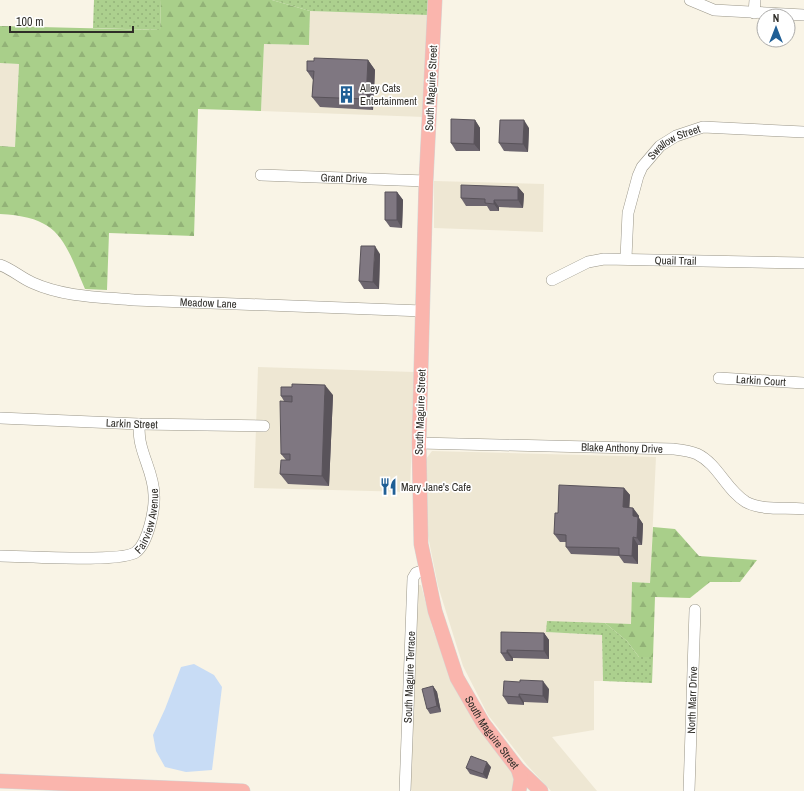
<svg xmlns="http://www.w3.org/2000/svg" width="804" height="791" font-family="'Archivo Narrow',sans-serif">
<defs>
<pattern id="grass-dots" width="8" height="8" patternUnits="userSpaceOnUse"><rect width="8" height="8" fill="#acd08e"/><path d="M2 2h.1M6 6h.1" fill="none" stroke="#94b37a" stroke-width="1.8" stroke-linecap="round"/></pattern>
<pattern id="forest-firs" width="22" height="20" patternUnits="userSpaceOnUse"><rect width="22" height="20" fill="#a9cf8a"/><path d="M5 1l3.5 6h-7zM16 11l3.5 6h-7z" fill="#92b277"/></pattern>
</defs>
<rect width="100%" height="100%" fill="#f9f4e6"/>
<!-- built -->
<path fill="#eee7d3" d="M 310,11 L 428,15 L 425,117 L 261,111 L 264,44 L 309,45 Z
M 0,63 L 19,64 L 15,147 L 0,146 Z
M 434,181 L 544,184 L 543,232 L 434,228 Z
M 258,367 L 414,372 L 410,492 L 254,488 Z
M 432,451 L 656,457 L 650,583 L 632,582 L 631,624 L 547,622 L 547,632 L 602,635 L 603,681 L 594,681 L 594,730 L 552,737 L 597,791 L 551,791 L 527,765 L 488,715 L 463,666 L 438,586 L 427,531 L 426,459 Z
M 417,585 L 421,585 L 433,630 L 457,688 L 514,773 L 515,791 L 412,791 L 410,789 Z"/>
<!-- grass -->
<path fill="url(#grass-dots)" d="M 94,0 L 161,0 L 160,30 L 93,28 Z
M 272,0 L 429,0 L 428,15 L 310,11 Z
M 547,621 L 605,623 L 627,641 L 639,657 L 653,657 L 652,683 L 603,681 L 602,635 L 546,632 Z"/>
<!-- forest -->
<path fill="url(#forest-firs)" d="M 161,0 L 272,0 L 310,11 L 309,45 L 264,44 L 261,111 L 198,109 L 194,236 L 109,233 L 107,290 L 85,289 C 64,240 60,217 0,214 L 0,146 L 15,147 L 19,64 L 0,63 L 0,26 L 160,30 Z
M 653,527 L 675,529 L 699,556 L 757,560 L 740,582 L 710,582 L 690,598 L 655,597 L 653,657 L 639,657 L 627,641 L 605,623 L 631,624 L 632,582 L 650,583 Z"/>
<!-- water -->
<path fill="#c8dcf5" d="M 194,664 L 214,675 L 222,687 L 212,770 L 186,772 L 165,767 L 156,751 L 153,735 L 165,709 L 181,667 Z"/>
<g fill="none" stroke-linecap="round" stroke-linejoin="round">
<defs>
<g id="minor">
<path d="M 690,0 L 714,10 L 804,15"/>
<path d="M 754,13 L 755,0"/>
<path id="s1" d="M 261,175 L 426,181"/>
<path id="s2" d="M 626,258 L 628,213 L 638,176 L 642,167 L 660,146 L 676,136 L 703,127 L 804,132"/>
<path id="s3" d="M 0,265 C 12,269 21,278 33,283 C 64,297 100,297 134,300 L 423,311"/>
<path id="s4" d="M 552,280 L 588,262 L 604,259 L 804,263"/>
<path id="s5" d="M 719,378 L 804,383"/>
<path id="s6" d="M 0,418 L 139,424 L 264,426"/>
<path id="s7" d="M 419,443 L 673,449 C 681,450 690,451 697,454 C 718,464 726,490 746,502 C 763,511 785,507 804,509"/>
<path id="s8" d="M 0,556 C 23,556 123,563 136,552 C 148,543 155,509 154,495 C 154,477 145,462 141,445 C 139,438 139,431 139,424"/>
<path id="s9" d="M 405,791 L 413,578 L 416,573 L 425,570"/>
<path id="s10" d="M 689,791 L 695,610"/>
</g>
<g id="major">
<path id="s11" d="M 435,0 L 426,181 L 419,443 L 421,544 L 435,611 L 457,678 L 483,723 L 518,769 L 541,791"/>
<path d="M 518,769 L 521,779 L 519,791"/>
<path d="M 0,781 L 243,791"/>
</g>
</defs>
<!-- minor casing -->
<use href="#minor" stroke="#9a9689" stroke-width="12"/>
<!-- major casing -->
<use href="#major" stroke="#d5d5d4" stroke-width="15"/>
<!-- minor -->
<use href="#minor" stroke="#fff" stroke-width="11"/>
<!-- major -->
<use href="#major" stroke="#fab5ad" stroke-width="14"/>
</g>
<!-- wall -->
<path fill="#6d666f" d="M 368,60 L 375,70 L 373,110 L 320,107 L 312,97 L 313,80 L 307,71 L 314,61 Z
M 475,120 L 480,128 L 480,151 L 456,151 L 451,143 Z
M 529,128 L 528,152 L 504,151 L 499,143 Z
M 518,187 L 524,194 L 523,208 L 499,207 L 499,211 L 490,211 L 487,206 L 466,206 L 461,198 Z
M 397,192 L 403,200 L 402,228 L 390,227 L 385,220 Z
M 380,254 L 379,289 L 364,289 L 359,281 Z
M 333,395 L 329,486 L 288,484 L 280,474 L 286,460 L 281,454 L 284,401 L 281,396 Z
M 624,488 L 630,495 L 629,508 L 633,508 L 639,516 L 639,518 L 643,524 L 642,545 L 638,545 L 638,564 L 624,563 L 619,556 L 571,554 L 566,547 L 566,542 L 560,542 L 554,534 L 558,513 Z
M 544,633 L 549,640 L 549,659 L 513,658 L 513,661 L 506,661 L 501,653 Z
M 433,686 L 437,692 L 441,712 L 430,714 L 427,709 Z
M 549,689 L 548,703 L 524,702 L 524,705 L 508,704 L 503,696 Z
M 491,767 L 487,779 L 470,774 L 466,768 Z"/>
<!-- shaded-wall -->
<path fill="#59535a" d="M 368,60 L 375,70 L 373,110 L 366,99 Z
M 475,120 L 480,128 L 480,151 L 474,144 Z
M 524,120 L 529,128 L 528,152 L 523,144 Z
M 518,187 L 524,194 L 523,208 L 518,200 Z
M 397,192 L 403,200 L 402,228 L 397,220 Z
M 494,200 L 499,207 L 499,211 L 494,204 Z
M 375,246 L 380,254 L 379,289 L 373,282 Z
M 325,385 L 333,395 L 329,486 L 322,476 Z
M 624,488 L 630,495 L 629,515 L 623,507 Z
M 633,508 L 639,516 L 639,518 L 643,524 L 642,545 L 637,538 L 633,516 Z
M 633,537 L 638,545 L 638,564 L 632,556 Z
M 544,633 L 549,640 L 549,659 L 544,651 Z
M 507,650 L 513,658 L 513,661 L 507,653 Z
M 543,681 L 549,689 L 548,703 L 543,696 Z
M 433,686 L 437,692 L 441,712 L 437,706 Z
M 519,694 L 524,702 L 524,705 L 519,697 Z
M 487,762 L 491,767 L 487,779 L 483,774 Z"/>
<!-- building -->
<path fill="#7f7781" stroke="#59535a" d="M 314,58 L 368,60 L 366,99 L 312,97 L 314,71 L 307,71 L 307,61 L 314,61 Z
M 451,119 L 475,120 L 474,144 L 451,143 Z
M 500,120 L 524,120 L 523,144 L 499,143 Z
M 461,185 L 518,187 L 518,200 L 494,200 L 494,204 L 485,203 L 485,199 L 461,198 Z
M 385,192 L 397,192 L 397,220 L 385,220 Z
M 361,246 L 375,246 L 373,282 L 359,281 Z
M 292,384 L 325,385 L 322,476 L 280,474 L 281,460 L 290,460 L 290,454 L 281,454 L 280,401 L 292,402 L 292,396 L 281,396 L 281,387 L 292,387 Z
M 559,485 L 624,488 L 623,507 L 633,508 L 633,516 L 638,517 L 637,538 L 633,537 L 632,556 L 619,555 L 619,548 L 566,547 L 566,535 L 554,534 L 555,513 L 558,513 Z
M 501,632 L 544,633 L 544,651 L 507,650 L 507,653 L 501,653 Z
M 520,680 L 543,681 L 543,696 L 519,694 L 519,697 L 503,696 L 504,681 L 520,682 Z
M 433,686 L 437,706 L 427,709 L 422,689 Z
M 471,756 L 487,762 L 483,774 L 466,768 Z"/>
<!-- icons -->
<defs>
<symbol id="building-bare" viewBox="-9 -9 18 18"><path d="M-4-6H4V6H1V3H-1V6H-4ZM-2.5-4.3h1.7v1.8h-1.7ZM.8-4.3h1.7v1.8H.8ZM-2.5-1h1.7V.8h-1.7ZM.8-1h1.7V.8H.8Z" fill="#205f95" stroke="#fff" stroke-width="2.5" paint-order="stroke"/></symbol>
<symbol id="restaurant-bare" viewBox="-9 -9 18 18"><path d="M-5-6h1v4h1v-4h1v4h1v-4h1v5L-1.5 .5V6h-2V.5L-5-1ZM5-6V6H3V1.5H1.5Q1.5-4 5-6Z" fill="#205f95" stroke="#fff" stroke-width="2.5" paint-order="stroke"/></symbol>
</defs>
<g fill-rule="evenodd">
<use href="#building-bare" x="334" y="82" width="25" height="25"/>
<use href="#restaurant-bare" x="376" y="474" width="25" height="25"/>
</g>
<g text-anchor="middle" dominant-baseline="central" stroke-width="3.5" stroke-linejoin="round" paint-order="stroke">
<!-- poi labels -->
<g font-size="11" fill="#2f2d28" stroke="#fff" text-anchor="start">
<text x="360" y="88">Alley Cats<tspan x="360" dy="13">Entertainment</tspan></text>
<text x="401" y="487">Mary Jane's Cafe</text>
</g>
<!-- street labels -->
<g font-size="11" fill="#2f2d28" stroke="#fff">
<text transform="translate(431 88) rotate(-87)">South Maguire Street</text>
<text stroke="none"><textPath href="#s2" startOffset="135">Swallow Street</textPath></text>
<text stroke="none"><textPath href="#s1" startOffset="83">Grant Drive</textPath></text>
<text stroke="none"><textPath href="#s4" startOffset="128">Quail Trail</textPath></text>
<text stroke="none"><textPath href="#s3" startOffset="215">Meadow Lane</textPath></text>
<text stroke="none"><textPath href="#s5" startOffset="42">Larkin Court</textPath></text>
<text transform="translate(420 412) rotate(-88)">South Maguire Street</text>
<text stroke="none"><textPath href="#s6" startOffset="132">Larkin Street</textPath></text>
<text stroke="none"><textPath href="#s7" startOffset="203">Blake Anthony Drive</textPath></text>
<text stroke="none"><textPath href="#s8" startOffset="171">Fairview Avenue</textPath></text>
<text stroke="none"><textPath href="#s9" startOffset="114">South Maguire Terrace</textPath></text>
<text stroke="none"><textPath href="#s10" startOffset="91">North Marr Drive</textPath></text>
<text stroke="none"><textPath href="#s11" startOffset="748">South Maguire Street</textPath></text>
</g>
</g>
<!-- north arrow -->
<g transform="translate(776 28)"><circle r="19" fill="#ffffff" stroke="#acaba9"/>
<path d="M0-3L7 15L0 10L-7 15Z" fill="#205f95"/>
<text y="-6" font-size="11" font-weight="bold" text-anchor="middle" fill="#2f2d28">N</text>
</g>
<!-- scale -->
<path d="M10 26v6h123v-6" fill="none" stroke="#2f2d28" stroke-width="2"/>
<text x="16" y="26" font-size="12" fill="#2f2d28" stroke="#ffffff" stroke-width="3" paint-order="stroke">100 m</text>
</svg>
